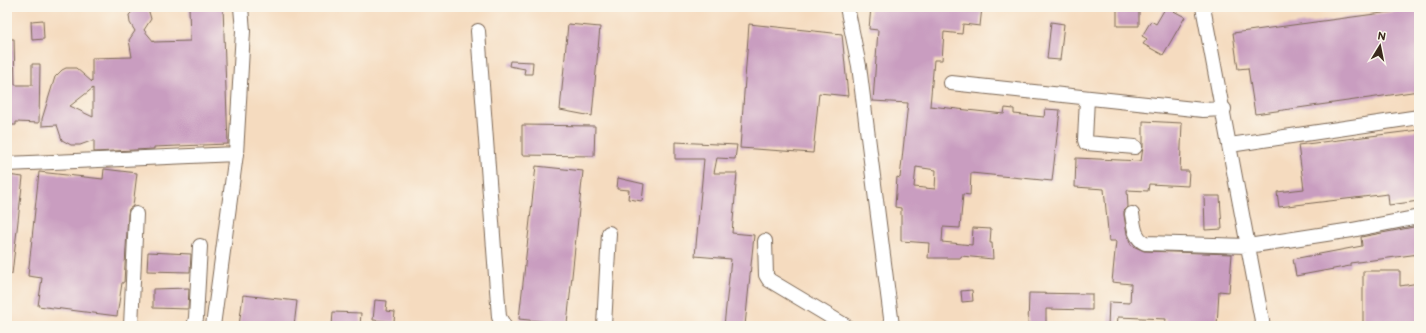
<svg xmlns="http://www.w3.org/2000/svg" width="1426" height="333" font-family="'Balsamiq Sans',sans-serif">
<rect width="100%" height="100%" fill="#fbf7ec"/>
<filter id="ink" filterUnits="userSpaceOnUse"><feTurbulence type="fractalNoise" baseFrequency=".025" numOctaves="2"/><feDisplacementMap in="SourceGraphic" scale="8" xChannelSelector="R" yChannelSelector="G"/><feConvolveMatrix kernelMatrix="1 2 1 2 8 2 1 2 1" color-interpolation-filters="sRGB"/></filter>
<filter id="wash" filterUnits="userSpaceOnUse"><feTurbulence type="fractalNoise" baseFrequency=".012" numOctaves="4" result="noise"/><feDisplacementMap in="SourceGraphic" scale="16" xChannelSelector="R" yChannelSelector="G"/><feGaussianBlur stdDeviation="0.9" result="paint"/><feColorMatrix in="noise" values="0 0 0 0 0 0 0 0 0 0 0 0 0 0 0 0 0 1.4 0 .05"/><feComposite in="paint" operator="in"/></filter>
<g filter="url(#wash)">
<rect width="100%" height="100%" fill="#f5dbbf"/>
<g id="blocks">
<!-- building -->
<path fill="#c99dc0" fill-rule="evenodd" d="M 143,7 L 149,12 L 151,19 L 144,30 L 154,42 L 190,41 L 189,7 L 223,7 L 228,144 L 154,147 L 154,149 L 94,152 L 94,140 L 80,145 L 71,145 L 62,140 L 57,125 L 42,126 L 42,119 L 55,77 L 62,70 L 66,68 L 76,68 L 92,82 L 92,58 L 132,57 L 129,40 L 135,31 L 130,23 L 129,15 L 136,8 ZM 93,88 L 93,117 L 70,106 Z
M 871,7 L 982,7 L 980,26 L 963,24 L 962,34 L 944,32 L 942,60 L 934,60 L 930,106 L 1004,114 L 1005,108 L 1014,109 L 1014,114 L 1044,117 L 1045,109 L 1060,110 L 1052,181 L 971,173 L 970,195 L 963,194 L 960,228 L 943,227 L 942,242 L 972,245 L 973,228 L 991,229 L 990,243 L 992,243 L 993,259 L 961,256 L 961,258 L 928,258 L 929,243 L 901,241 L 901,208 L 895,207 L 897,177 L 900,178 L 908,103 L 873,101 L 878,30 L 869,29 ZM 916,167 L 936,170 L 935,189 L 914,187 Z
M 1117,7 L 1139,7 L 1139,26 L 1117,26 Z
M 1166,7 L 1185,17 L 1163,55 L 1143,44 L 1147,39 L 1142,36 L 1151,21 L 1156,24 Z
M 1405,7 L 1419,7 L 1419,91 L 1255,114 L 1248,68 L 1238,69 L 1233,33 L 1405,10 Z
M 43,20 L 44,39 L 32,40 L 31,21 Z
M 1051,22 L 1064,24 L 1060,60 L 1047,59 Z
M 568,24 L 600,27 L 592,116 L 560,110 Z
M 749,24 L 842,34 L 848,96 L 819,93 L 813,153 L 740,148 Z
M 7,39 L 14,39 L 15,85 L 32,85 L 32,64 L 40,64 L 39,123 L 16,122 L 16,125 L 7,125 Z
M 510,61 L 533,62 L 532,74 L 524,74 L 525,69 L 509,66 Z
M 1143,121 L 1182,123 L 1180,171 L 1189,171 L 1188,186 L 1149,184 L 1148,191 L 1127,190 L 1128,207 L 1124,211 L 1124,215 L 1127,234 L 1131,245 L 1144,251 L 1232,254 L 1229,292 L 1219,291 L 1217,326 L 1186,324 L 1186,326 L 1165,326 L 1166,319 L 1118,317 L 1117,326 L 1108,326 L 1109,302 L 1130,303 L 1131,284 L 1112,282 L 1116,241 L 1109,241 L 1104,189 L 1075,187 L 1076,158 L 1141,161 L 1143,147 Z
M 522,125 L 595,126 L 594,156 L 522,155 Z
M 1419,130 L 1419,201 L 1389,205 L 1388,194 L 1279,207 L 1277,192 L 1304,189 L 1298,145 Z
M 675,142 L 737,145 L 735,159 L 717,158 L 714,173 L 737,173 L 732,233 L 754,235 L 745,326 L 724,326 L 731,259 L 695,256 L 704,159 L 675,159 Z
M 536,166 L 583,171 L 567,324 L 519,319 Z
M 104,169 L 137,173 L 133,206 L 129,209 L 128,214 L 124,282 L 122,283 L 117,316 L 38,306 L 42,278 L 28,276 L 39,172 L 103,179 Z
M 7,175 L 23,177 L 12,274 L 7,274 Z
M 618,178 L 644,184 L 642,201 L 628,199 L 629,190 L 617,189 Z
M 1204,196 L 1220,196 L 1222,229 L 1205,230 Z
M 1419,226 L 1419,254 L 1350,263 L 1350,266 L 1296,276 L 1293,259 L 1362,246 L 1361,237 Z
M 148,252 L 191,254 L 190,272 L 147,271 Z
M 1363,271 L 1400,271 L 1400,286 L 1419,283 L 1419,326 L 1363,326 Z
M 189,288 L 188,309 L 153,308 L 153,289 Z
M 972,290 L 973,301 L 962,302 L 961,291 Z
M 1029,293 L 1092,294 L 1092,310 L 1046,309 L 1046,326 L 1028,326 Z
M 243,295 L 297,301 L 294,326 L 239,326 Z
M 375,300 L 387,301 L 386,311 L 395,312 L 394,322 L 373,320 Z
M 333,312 L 361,313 L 360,326 L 332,326 Z"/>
</g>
</g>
<g filter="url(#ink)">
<use href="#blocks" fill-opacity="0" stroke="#7c6856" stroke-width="1"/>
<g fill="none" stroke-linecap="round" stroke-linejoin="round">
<defs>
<path id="minor" d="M 847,7 L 859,66 L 892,326
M 1203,7 L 1263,326
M 478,31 L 499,317 L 504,326
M 951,83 L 1203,110 L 1224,109
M 1087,98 L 1085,140 L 1086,143 L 1135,147
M 1230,145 L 1419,117
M 7,164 L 236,154
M 1132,214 C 1134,225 1134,238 1145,243 L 1248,246 L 1352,230 L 1419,217
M 765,241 L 766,275 L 769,280 L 846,326
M 131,326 L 136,214
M 194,326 L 196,318 L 200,246
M 213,326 L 236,154 L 243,31 L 241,7
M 604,326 L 609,233"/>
</defs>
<!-- minor casing -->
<use href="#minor" stroke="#7c6856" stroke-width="16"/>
<!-- minor -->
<use href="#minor" stroke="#fff" stroke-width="14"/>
</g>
</g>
<!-- margin -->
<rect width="1426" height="333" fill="none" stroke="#fbf7ec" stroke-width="24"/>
<!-- north arrow -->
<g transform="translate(1380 46) rotate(10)" stroke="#fbf7ec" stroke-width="3" paint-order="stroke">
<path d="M0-3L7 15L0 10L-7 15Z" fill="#3b2a1e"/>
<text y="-6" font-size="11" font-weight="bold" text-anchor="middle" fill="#3b2a1e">N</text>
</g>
</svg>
